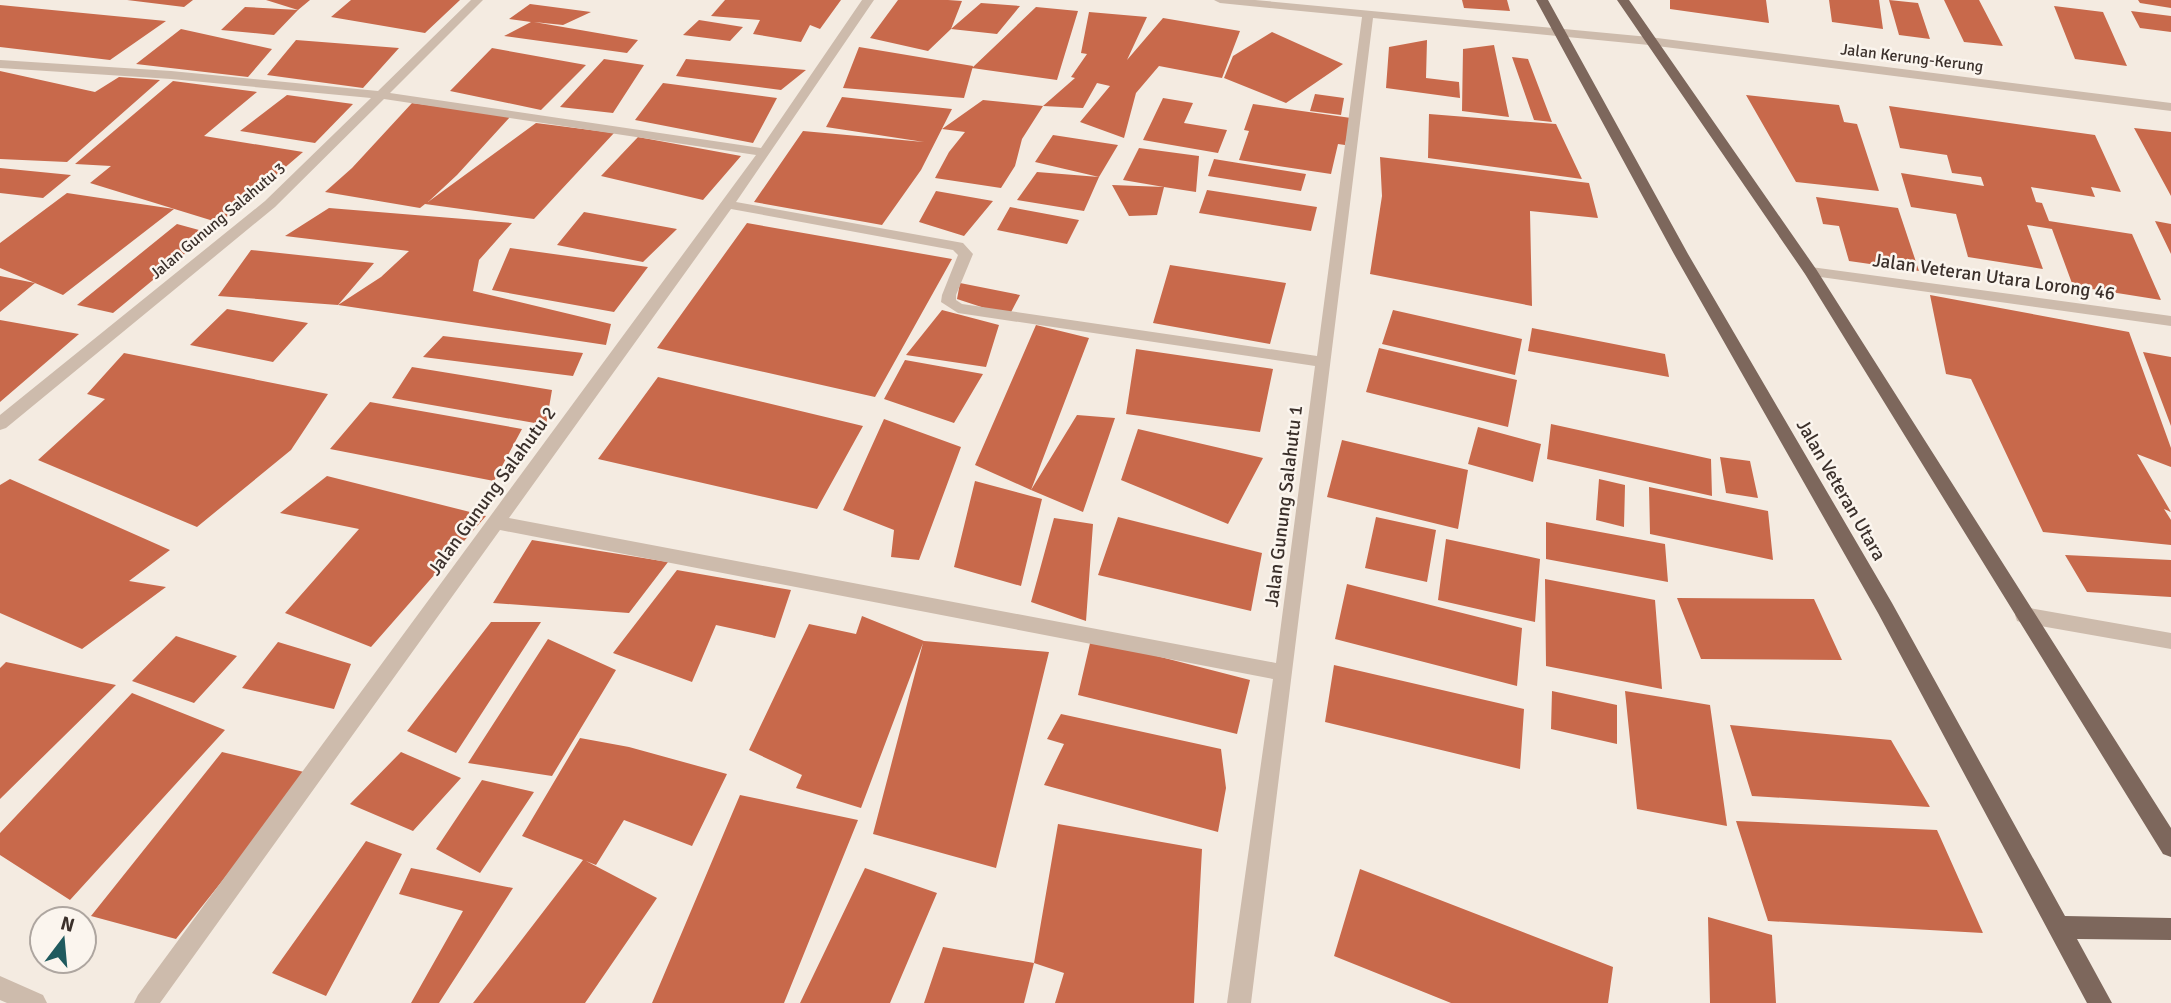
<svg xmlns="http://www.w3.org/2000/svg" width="2171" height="1003" font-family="Signika,sans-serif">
<rect width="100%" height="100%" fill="#f4ebe1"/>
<!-- building -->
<path fill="#c8694b" d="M 127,0 L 193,0 L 184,7 Z
M 266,0 L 310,0 L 298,10 Z
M 351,0 L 460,0 L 425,33 L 331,17 Z
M 725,0 L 841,0 L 820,29 L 810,25 L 801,42 L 753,34 L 760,20 L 711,16 Z
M 898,0 L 948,0 L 962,1 L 951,29 L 928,51 L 870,38 Z
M 1462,0 L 1507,0 L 1510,11 L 1464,8 Z
M 1670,0 L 1766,0 L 1769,23 L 1670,9 Z
M 1829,0 L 1879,0 L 1883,29 L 1832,22 Z
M 1889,0 L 1918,3 L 1930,39 L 1899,35 Z
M 1944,0 L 1979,0 L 2003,46 L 1964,42 Z
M 2138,0 L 2171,0 L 2171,8 L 2140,3 Z
M 981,3 L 1020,6 L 997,34 L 951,29 Z
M 530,4 L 591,12 L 563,25 L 534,22 L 638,40 L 627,53 L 504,36 L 531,22 L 509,19 Z
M 0,5 L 166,21 L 110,60 L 0,47 Z
M 2054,6 L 2103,12 L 2127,66 L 2075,59 Z
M 245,7 L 298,10 L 274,35 L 221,30 Z
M 1036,7 L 1078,11 L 1057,80 L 972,68 Z
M 2131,11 L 2171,16 L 2171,32 L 2140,28 Z
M 1089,12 L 1147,17 L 1127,60 L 1163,18 L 1240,31 L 1222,78 L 1159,66 L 1136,93 L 1124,138 L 1080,122 L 1110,86 L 1097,83 L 1083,108 L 1043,106 L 1022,139 L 1015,166 L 1001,188 L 935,178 L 949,152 L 965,132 L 942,129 L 983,100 L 1043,106 L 1075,78 L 1071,77 L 1087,54 L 1081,53 Z
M 699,20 L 743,27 L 730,41 L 683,35 Z
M 181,29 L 272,49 L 248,77 L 136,64 Z
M 1272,32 L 1343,64 L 1286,103 L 1224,78 L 1233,56 Z
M 296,40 L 399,48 L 363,88 L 267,75 Z
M 1427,40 L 1426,78 L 1459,82 L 1460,98 L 1386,88 L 1389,47 Z
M 1494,45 L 1509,117 L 1462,111 L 1463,49 Z
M 859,47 L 973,66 L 964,98 L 843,88 Z
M 492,48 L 586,65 L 541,110 L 450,91 Z
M 1512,57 L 1528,59 L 1552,122 L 1534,120 Z
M 604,59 L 644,65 L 613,113 L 560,107 Z
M 686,59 L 806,70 L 781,90 L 676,76 Z
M 0,71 L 95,92 L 119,77 L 160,80 L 67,162 L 0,159 Z
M 173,81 L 257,92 L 204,136 L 303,152 L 220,223 L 90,183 L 111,166 L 75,164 Z
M 663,83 L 777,98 L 753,143 L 635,120 Z
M 1315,94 L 1344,98 L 1341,115 L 1310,111 Z
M 287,95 L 353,104 L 315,143 L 240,131 Z
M 1746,95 L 1839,105 L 1844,122 L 1857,124 L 1879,191 L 1796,182 Z
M 842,97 L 952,109 L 921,170 L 882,225 L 754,202 L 803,131 L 924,142 L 826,127 Z
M 1163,98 L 1193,103 L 1184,123 L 1227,130 L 1218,153 L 1143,140 Z
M 412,103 L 511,116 L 457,175 L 428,202 L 536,123 L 614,133 L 534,219 L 425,204 L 420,208 L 325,192 L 352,168 Z
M 1253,104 L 1351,118 L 1345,145 L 1338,144 L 1331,174 L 1239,160 L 1249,131 L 1244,130 Z
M 1889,106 L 2095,135 L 2121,192 L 2091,187 L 2095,197 L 2031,187 L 2036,202 L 2042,203 L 2049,221 L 2132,234 L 2161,300 L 2073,286 L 2052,229 L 2027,225 L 2043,269 L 1968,257 L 1956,214 L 1911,207 L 1901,173 L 1984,186 L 1981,177 L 1952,173 L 1947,155 L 1900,148 Z
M 1429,114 L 1556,124 L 1582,179 L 1428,158 Z
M 2134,128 L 2171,132 L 2171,196 Z
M 1053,135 L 1118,145 L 1099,177 L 1084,211 L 1017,200 L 1037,172 L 1099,177 L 1035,162 Z
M 638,137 L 741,156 L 703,200 L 601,176 Z
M 1139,148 L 1199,156 L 1196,192 L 1164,187 L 1157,215 L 1129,216 L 1112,185 L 1164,187 L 1123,180 Z
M 1380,157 L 1589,183 L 1598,218 L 1530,211 L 1532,306 L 1370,274 L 1382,196 Z
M 1214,159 L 1306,174 L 1301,191 L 1208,176 Z
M 0,168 L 71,175 L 43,198 L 0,193 Z
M 1207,190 L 1317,207 L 1311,231 L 1199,213 Z
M 936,191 L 993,201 L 964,236 L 919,222 Z
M 67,193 L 174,209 L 63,295 L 0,268 L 0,243 Z
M 1816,197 L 1898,208 L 1919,271 L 1849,261 L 1839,226 L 1823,224 Z
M 1010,207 L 1079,220 L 1067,244 L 997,230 Z
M 329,208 L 512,223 L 479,260 L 473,291 L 611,324 L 606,345 L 338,305 L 381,277 L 409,251 L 285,236 Z
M 584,212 L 677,229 L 643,262 L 557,245 Z
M 2155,221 L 2171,224 L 2171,254 Z
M 747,223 L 952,259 L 875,397 L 657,348 Z
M 177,224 L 210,233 L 113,313 L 77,305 Z
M 510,248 L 648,267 L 614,312 L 492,290 Z
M 251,250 L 374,263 L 338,305 L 218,296 Z
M 1170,265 L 1286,283 L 1270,344 L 1153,323 Z
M 0,276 L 35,283 L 0,312 Z
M 960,283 L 1020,295 L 1009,316 L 957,299 Z
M 1930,295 L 2129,332 L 2171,448 L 2171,467 L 2137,454 L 2171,512 L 2164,509 L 2171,520 L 2171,545 L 2043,532 L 1971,379 L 1946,374 Z
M 227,309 L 308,323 L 273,362 L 190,345 Z
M 942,310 L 999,325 L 986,367 L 906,355 Z
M 1393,310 L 1522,339 L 1515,375 L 1382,344 Z
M 0,320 L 79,334 L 0,402 Z
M 1036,325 L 1089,338 L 1031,490 L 975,465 Z
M 1532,328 L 1665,354 L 1669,377 L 1528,351 Z
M 443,336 L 583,353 L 573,376 L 423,357 Z
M 1379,348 L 1517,380 L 1508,427 L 1366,392 Z
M 1136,349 L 1273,369 L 1260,432 L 1126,414 Z
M 2143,352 L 2171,357 L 2171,426 Z
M 124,353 L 328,394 L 291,450 L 197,527 L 38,460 L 105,399 L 87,394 Z
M 905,360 L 983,374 L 954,423 L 884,399 Z
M 412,367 L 552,390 L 546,425 L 392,398 Z
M 658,377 L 863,426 L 817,509 L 598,459 Z
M 370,402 L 522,429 L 494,481 L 330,449 Z
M 1077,415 L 1115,418 L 1083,512 L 1031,490 Z
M 884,419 L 961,447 L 919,560 L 891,557 L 894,530 L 843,510 Z
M 1551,424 L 1711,459 L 1712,496 L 1547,459 Z
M 1478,427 L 1541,444 L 1533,482 L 1468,464 Z
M 1138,429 L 1263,458 L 1228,524 L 1121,480 Z
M 1342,440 L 1468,470 L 1458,529 L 1327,497 Z
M 1720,457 L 1750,461 L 1758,498 L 1726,493 Z
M 327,476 L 486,516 L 371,647 L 285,613 L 359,529 L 280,513 Z
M 10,479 L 170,550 L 129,581 L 166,587 L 82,649 L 0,613 L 0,485 Z
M 1599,479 L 1625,485 L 1624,527 L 1596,520 Z
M 975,481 L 1042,499 L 1021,586 L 954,567 Z
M 1649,487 L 1768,511 L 1773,560 L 1650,534 Z
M 1118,517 L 1262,553 L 1251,611 L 1098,575 Z
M 1376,517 L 1436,530 L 1427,582 L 1365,568 Z
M 1054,518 L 1093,524 L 1086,621 L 1031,602 Z
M 1546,522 L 1665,544 L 1668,582 L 1546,559 Z
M 1446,539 L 1540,559 L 1535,622 L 1438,600 Z
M 532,540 L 668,562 L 629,613 L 493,603 Z
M 2065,555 L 2171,560 L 2171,597 L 2087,592 Z
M 677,570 L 791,590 L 775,638 L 716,625 L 692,682 L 613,653 Z
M 1545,579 L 1655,600 L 1662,689 L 1546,666 Z
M 1347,584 L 1522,628 L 1517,686 L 1335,639 Z
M 1677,598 L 1814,599 L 1842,660 L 1701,659 Z
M 862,616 L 924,641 L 1049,652 L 996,868 L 873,834 L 923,643 L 861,808 L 796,788 L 802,775 L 749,750 L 809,624 L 856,634 Z
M 491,622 L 541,622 L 456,753 L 407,731 Z
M 176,636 L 237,656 L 194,703 L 132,681 Z
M 548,639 L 616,670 L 552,776 L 468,763 Z
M 1091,639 L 1250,680 L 1237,734 L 1078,695 Z
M 278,642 L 351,664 L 334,709 L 242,688 Z
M 6,662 L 116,685 L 0,799 L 0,668 Z
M 1334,665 L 1524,709 L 1520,769 L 1325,722 Z
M 1552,691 L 1617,705 L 1617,744 L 1551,729 Z
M 1625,691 L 1710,705 L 1727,826 L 1637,809 Z
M 132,693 L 225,730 L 70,900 L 0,855 L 0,833 Z
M 1061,714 L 1221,749 L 1226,788 L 1218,832 L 1044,785 L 1064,744 L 1047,739 Z
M 1730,725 L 1891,740 L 1930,807 L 1752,796 Z
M 580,738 L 629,747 L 727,774 L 692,846 L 624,820 L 596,865 L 586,861 L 657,898 L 585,1003 L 473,1003 L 583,860 L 522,836 Z
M 222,752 L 308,773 L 176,939 L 91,916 Z
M 401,752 L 461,778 L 413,831 L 350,804 Z
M 482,780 L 534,792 L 480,873 L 436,849 Z
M 740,795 L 858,820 L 784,1003 L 652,1003 Z
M 1736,821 L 1937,830 L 1983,933 L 1768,921 Z
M 1058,824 L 1202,849 L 1194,1003 L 1055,1003 L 1064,973 L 1034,963 Z
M 366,841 L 402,854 L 326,996 L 272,973 Z
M 411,868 L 513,888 L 439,1003 L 411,1003 L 463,911 L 399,894 Z
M 865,868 L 937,893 L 890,1003 L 800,1003 Z
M 1360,869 L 1613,967 L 1608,1003 L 1451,1003 L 1334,956 Z
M 1708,917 L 1772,935 L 1776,1003 L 1710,1003 Z
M 943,947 L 1034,963 L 1024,1003 L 924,1003 Z"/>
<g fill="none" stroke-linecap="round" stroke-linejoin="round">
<!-- minor -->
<path fill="#cdbbac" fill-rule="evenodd" d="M 471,0 L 483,0 L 390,93 L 761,148 L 862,0 L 874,0 L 736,202 L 963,243 L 973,254 L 956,295 L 956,300 L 962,304 L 1317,356 L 1362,17 L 1220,3 L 1214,0 L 1255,0 L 1649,37 L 2171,103 L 2171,111 L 1649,45 L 1373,18 L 1251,1003 L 1227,1003 L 1273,679 L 500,530 L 160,1003 L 134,1003 L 138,995 L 756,155 L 384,99 L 275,207 L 6,428 L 0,430 L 0,415 L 265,201 L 371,98 L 171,79 L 0,68 L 0,60 L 171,71 L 378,91 ZM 731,209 L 953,250 L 958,255 L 942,295 L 941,302 L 958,313 L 1315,366 L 1276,663 L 509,518 Z
M 1811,267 L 2171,316 L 2171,326 L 1806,275 L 1804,272 L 1806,269 Z
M 2024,607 L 2171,633 L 2171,649 L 2024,623 L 2017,621 L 2015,615 L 2017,609 Z
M 0,976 L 43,995 L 47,1003 L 7,1003 L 0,1000 Z"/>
<!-- major -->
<path fill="#7d675c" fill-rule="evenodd" d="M 1536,0 L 1548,0 L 1688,254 L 1892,603 L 2065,916 L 2171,918 L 2171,940 L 2077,939 L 2112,1003 L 2087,1003 L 1878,613 L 1674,254 Z
M 1617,0 L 1629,0 L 1816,269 L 2171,828 L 2171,857 L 2163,854 L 1805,274 Z"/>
</g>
<g text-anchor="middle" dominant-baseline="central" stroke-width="5" stroke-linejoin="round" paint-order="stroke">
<!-- far-street labels -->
<g font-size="16" fill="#3b302b" stroke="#fbf5ee">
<text transform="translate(1912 58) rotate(7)">Jalan Kerung-Kerung</text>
<text transform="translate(218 221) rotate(-40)">Jalan Gunung Salahutu 3</text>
</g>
<!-- street labels -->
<g font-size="19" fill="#3b302b" stroke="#fbf5ee">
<text transform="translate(1994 277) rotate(8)">Jalan Veteran Utara Lorong 46</text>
<text transform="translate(1841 490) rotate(60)">Jalan Veteran Utara</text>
<text transform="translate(492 491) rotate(-54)">Jalan Gunung Salahutu 2</text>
<text transform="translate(1284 506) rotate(-83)">Jalan Gunung Salahutu 1</text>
</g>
</g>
<!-- north arrow -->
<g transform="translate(63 940) rotate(16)"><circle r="33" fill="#fbf5ee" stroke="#aea6a0" stroke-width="2"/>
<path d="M0-5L12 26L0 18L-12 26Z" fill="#1f5a5e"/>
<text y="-10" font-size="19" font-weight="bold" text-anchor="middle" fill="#3b302b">N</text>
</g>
</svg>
